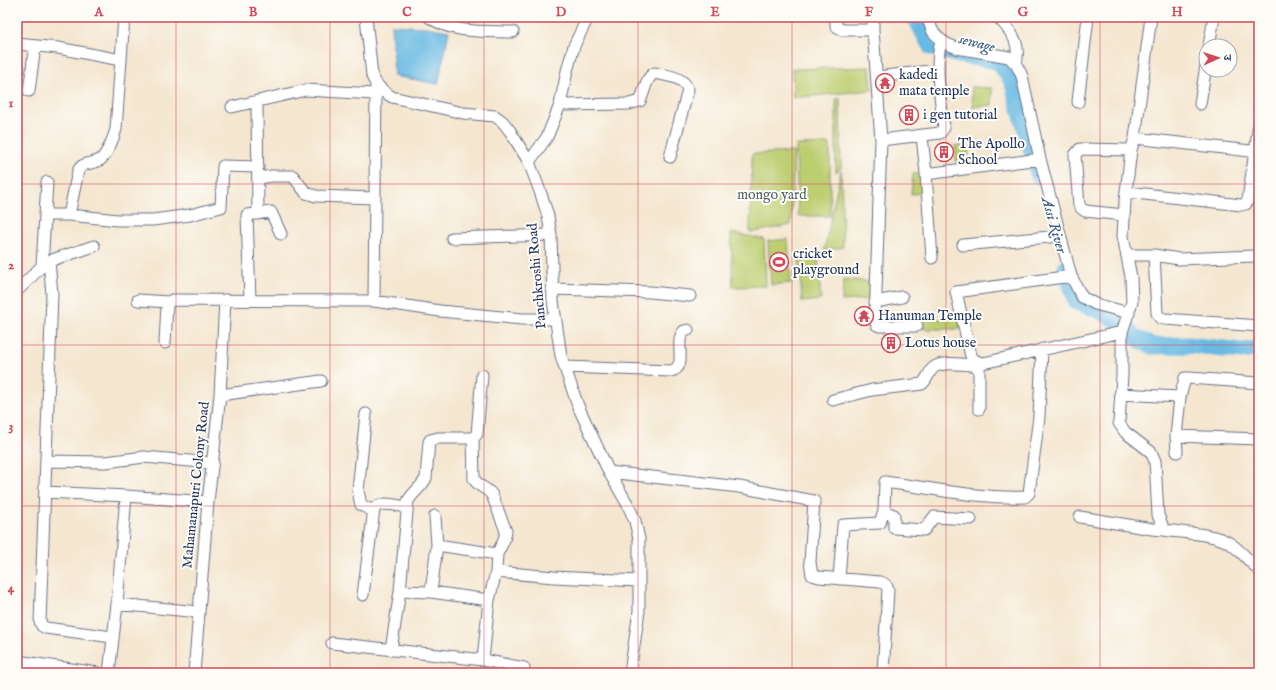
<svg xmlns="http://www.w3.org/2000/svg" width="1276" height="690" font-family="'IM FELL English','Noto Serif Devanagari',serif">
<rect width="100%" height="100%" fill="#fdfcf7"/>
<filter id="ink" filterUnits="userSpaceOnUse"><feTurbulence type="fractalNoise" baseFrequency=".025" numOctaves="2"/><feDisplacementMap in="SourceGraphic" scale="8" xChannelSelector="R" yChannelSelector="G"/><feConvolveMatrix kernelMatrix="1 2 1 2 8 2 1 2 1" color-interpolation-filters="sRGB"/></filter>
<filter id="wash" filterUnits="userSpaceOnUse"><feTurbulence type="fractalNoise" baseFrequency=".012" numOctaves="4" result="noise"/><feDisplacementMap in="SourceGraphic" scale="16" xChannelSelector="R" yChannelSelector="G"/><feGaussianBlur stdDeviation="0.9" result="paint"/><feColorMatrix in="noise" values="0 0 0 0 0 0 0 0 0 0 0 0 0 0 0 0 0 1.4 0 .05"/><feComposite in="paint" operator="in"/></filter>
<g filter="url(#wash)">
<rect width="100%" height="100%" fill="#f4e6cf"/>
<!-- green -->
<path fill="#bdce71" stroke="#6c7e68" d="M 877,17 L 912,17 L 916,24 L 877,19 Z
M 870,67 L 872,90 L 793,98 L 792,69 Z
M 971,87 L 992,88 L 992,105 L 973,107 Z
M 840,98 L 841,168 L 836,172 L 836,99 Z
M 830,144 L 830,216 L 798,216 L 796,145 Z
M 968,145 L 969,162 L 956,162 L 955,146 Z
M 794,152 L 791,225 L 750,233 L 752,154 Z
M 841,170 L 843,247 L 824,251 Z
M 922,173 L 923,193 L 911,194 L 913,174 Z
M 731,233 L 764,239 L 766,286 L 733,287 Z
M 788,239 L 791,283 L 771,285 L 768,241 Z
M 818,257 L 821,300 L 802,302 L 799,259 Z
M 843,279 L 872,282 L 872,299 L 842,301 Z
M 958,317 L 961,329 L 923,329 L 923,320 Z"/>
<!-- water -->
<path fill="#68b9e3" stroke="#4274a0" d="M 391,25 L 426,27 L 449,31 L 438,84 L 394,76 Z"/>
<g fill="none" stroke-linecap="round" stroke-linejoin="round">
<!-- river -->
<path stroke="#68b9e3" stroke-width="17" d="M 915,17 L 931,47 L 959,55 L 998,61 L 1012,81 L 1039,176
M 1066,268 L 1076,302 L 1101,311 L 1123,323 L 1133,336 L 1152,346 L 1188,345 L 1242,351 L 1259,348"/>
</g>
</g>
<g filter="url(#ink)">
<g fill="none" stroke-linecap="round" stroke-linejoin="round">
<defs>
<path id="minor" d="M 366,17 L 372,76 C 376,86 383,91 392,97 L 463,113 L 495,116 L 503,122 L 510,131 L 529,162 L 541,194 L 548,216 L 551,235 L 553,301 L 561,356 L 578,406 L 609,472 L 628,505 L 635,521 L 639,539 L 639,611 L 630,673
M 429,17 C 454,34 484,31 513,32
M 836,17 L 836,26 L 842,30 L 873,30 L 881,140 L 875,321 L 877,325 L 880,326 L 917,326
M 873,17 L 873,30
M 927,17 L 933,32 L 941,40 L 947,44 L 957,48 L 1009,57 L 1016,64 L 1022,76 L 1040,159 L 1071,276 L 1082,297 L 1095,304 L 1129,313
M 998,17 C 1012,33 1021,42 1016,64
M 17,44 L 58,48 L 121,60
M 1209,46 L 1214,17
M 877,77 L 938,70
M 29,91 L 35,46
M 257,101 L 258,214
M 1078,102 L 1088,17
M 1200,104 L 1206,65
M 560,105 L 629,104 L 640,101 C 645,92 645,77 655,73 C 667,76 684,76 688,90 L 670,157
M 232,107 L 306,90 L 375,94
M 922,136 L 926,174
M 1135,138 L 1259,152
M 881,140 L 940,133 L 944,128 C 941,99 934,69 941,40
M 529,162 L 547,137 L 560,105 L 567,71 L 574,46 L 588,17
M 258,178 L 272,176 L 293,176 L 306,193 L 316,196 L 375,198
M 1127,192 L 1241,205 L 1246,204 L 1248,199 L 1259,124
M 45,215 L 69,215 L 118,220 L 153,220 L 190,215 L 221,207 L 223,166 L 258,167
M 69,215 L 78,171 C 83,161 91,165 100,160 C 107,155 114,137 116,129 L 124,17
M 1124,215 L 1085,211 L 1081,208 L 1079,205 L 1075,155 L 1080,149 L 1131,150
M 452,238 L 551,235
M 963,245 L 1060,236
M 1128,255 L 1154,255 L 1179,259 L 1254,256
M 1154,255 L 1157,313 L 1160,318 L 1165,319 L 1259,326
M 932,258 L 926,174 L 1040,159
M 49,261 L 52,294 L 40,622 L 42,626 L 46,628 L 112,637
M 42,266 L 47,182
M 1071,276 L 956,292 L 971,356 C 974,361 978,362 983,363 L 1122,332 L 1132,302 L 1131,277 L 1123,236 L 1125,201 L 1131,150 L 1135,138 L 1151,17
M 552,289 L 650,292 L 690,296
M 17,291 L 42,266 L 49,261 L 94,246
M 138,300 L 169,302
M 250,300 L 247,215 L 271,212 L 281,234
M 374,301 L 376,84
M 875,302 L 902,297
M 1122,332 L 1122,375 L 1119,423 L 1125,432 L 1151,452 L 1155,461 L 1158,515 L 1164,530 C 1183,533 1215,533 1231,544 C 1241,551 1250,562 1259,570
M 165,343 L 167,304 L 172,300 L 374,301 L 440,311 L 522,319 L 555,319
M 565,367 L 671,371 C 689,367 673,341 684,331 L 688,330
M 1120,394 L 1180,397 L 1185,378 L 1189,378 L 1259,383
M 220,395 L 321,381
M 833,400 L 872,390 L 922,384 C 927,380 928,373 933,368 C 942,360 968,365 979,366
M 979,409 L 979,362
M 366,414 L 358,491 L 361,505 L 373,511
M 1176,436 L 1180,397
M 473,438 L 474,479 C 478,487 488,488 492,495 L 506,531 L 504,540 L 497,554 L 496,572 L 489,600 L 483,660
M 1177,452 L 1176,436 L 1259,439
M 46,461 L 106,462 L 144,457 L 213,463
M 609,472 L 739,487 L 814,501 L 810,562 L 812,575 L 819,577 L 880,582 C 885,583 887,585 888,590 L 883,673
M 45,492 L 126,496 L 208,502
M 884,511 L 894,515 L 894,528 L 924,530 L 934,517 L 971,519
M 1080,517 L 1152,529 L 1164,530
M 437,545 L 497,554
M 496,572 L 554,577 L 639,581
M 839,579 L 843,525 L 880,523 L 884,511 L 885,482 C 930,488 981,499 1025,497 L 1029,493 L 1039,417 L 1042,349
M 400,591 L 431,592 L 489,600
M 431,592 L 437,545 L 435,516
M 363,595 L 374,509 C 380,500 397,506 407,507
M 117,604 L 199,612
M 332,643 L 483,660 L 524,668
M 391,650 L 400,591 L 408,501 C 413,492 422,487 426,478 L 429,442 L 430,440 L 438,438 L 473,438 L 477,434 L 482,375
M 17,661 L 98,673
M 109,673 L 117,604 L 126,496
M 194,673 L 208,502 L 220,395 L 225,300"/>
</defs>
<!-- minor casing -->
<use href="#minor" stroke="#676f86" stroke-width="13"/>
<!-- minor -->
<use href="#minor" stroke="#fff" stroke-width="11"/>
</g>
</g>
<!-- grid -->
<path fill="none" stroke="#d1495b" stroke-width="1" stroke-opacity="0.55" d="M 176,17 L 176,673M 330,17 L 330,673M 484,17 L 484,673M 638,17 L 638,673M 792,17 L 792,673M 946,17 L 946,673M 1100,17 L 1100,673M 17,184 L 1259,184M 17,345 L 1259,345M 17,506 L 1259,506"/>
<!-- icons -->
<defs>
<symbol id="temple-ring" viewBox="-11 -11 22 22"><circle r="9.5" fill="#fdfcf7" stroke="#d1495b" stroke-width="1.5"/><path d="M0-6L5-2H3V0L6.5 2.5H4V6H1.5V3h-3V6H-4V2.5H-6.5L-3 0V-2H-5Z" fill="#d1495b"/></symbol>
<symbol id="building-ring" viewBox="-11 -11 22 22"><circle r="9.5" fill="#fdfcf7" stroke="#d1495b" stroke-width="1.5"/><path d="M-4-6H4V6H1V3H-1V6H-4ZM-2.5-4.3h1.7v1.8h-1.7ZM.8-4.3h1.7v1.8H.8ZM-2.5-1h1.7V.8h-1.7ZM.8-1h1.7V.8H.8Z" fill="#d1495b"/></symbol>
<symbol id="stadium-ring" viewBox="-11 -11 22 22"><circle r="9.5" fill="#fdfcf7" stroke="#d1495b" stroke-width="1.5"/><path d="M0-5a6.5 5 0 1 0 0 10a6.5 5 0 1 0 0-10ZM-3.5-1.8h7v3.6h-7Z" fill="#d1495b"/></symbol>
</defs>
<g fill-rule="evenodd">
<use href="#temple-ring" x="874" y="72" width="22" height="22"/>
<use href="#building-ring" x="898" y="104" width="22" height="22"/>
<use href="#building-ring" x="933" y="141" width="22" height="22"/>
<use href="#stadium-ring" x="768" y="251" width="22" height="22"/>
<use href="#temple-ring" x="853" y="305" width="22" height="22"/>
<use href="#building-ring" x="880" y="332" width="22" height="22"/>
</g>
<g text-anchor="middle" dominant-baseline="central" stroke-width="4" stroke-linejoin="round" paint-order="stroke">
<!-- poi labels -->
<g font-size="14" fill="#1b2f5e" stroke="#fdfcf7" text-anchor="start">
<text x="899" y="75">kadedi<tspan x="899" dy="16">mata temple</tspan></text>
<text x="923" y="115">i gen tutorial</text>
<text x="958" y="144">The Apollo<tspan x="958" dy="16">School</tspan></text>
<text x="793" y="254">cricket<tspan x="793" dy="16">playground</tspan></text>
<text x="878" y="316">Hanuman Temple</text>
<text x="905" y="343">Lotus house</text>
</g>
<!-- park labels -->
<g font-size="14" fill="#4c5f64" stroke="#fdfcf7">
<text x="772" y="195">mongo yard</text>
</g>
<!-- street labels -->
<g font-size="14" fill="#1b2f5e" stroke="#fdfcf7">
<text transform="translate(537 276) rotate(-95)">Panchkroshi Road</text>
<text transform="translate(196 485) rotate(-84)">Mahamanapuri Colony Road</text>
</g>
<!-- water labels -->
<g font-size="15" font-style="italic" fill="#325886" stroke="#fdfcf7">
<text transform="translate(977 43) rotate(14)">sewage</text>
<text transform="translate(1054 225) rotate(74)">Assi River</text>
</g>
</g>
<!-- margin -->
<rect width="1276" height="690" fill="none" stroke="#fdfcf7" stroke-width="44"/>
<!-- north arrow -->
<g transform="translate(1218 58) rotate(87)"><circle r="19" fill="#fdfcf7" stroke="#a3aaba"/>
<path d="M0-3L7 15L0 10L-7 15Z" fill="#d1495b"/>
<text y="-6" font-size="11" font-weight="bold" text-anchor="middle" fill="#1b2f5e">उ</text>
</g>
<rect x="22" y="22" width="1232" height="646" fill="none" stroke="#d1495b" stroke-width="1.5"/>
<g font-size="13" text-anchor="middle" font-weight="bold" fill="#d1495b">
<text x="99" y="16">A</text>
<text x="253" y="16">B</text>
<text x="407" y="16">C</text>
<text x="561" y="16">D</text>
<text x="715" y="16">E</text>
<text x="869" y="16">F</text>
<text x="1023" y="16">G</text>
<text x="1177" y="16">H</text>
<text x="11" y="107">1</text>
<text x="11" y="269">2</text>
<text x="11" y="430">3</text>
<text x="11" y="592">4</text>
</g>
</svg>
